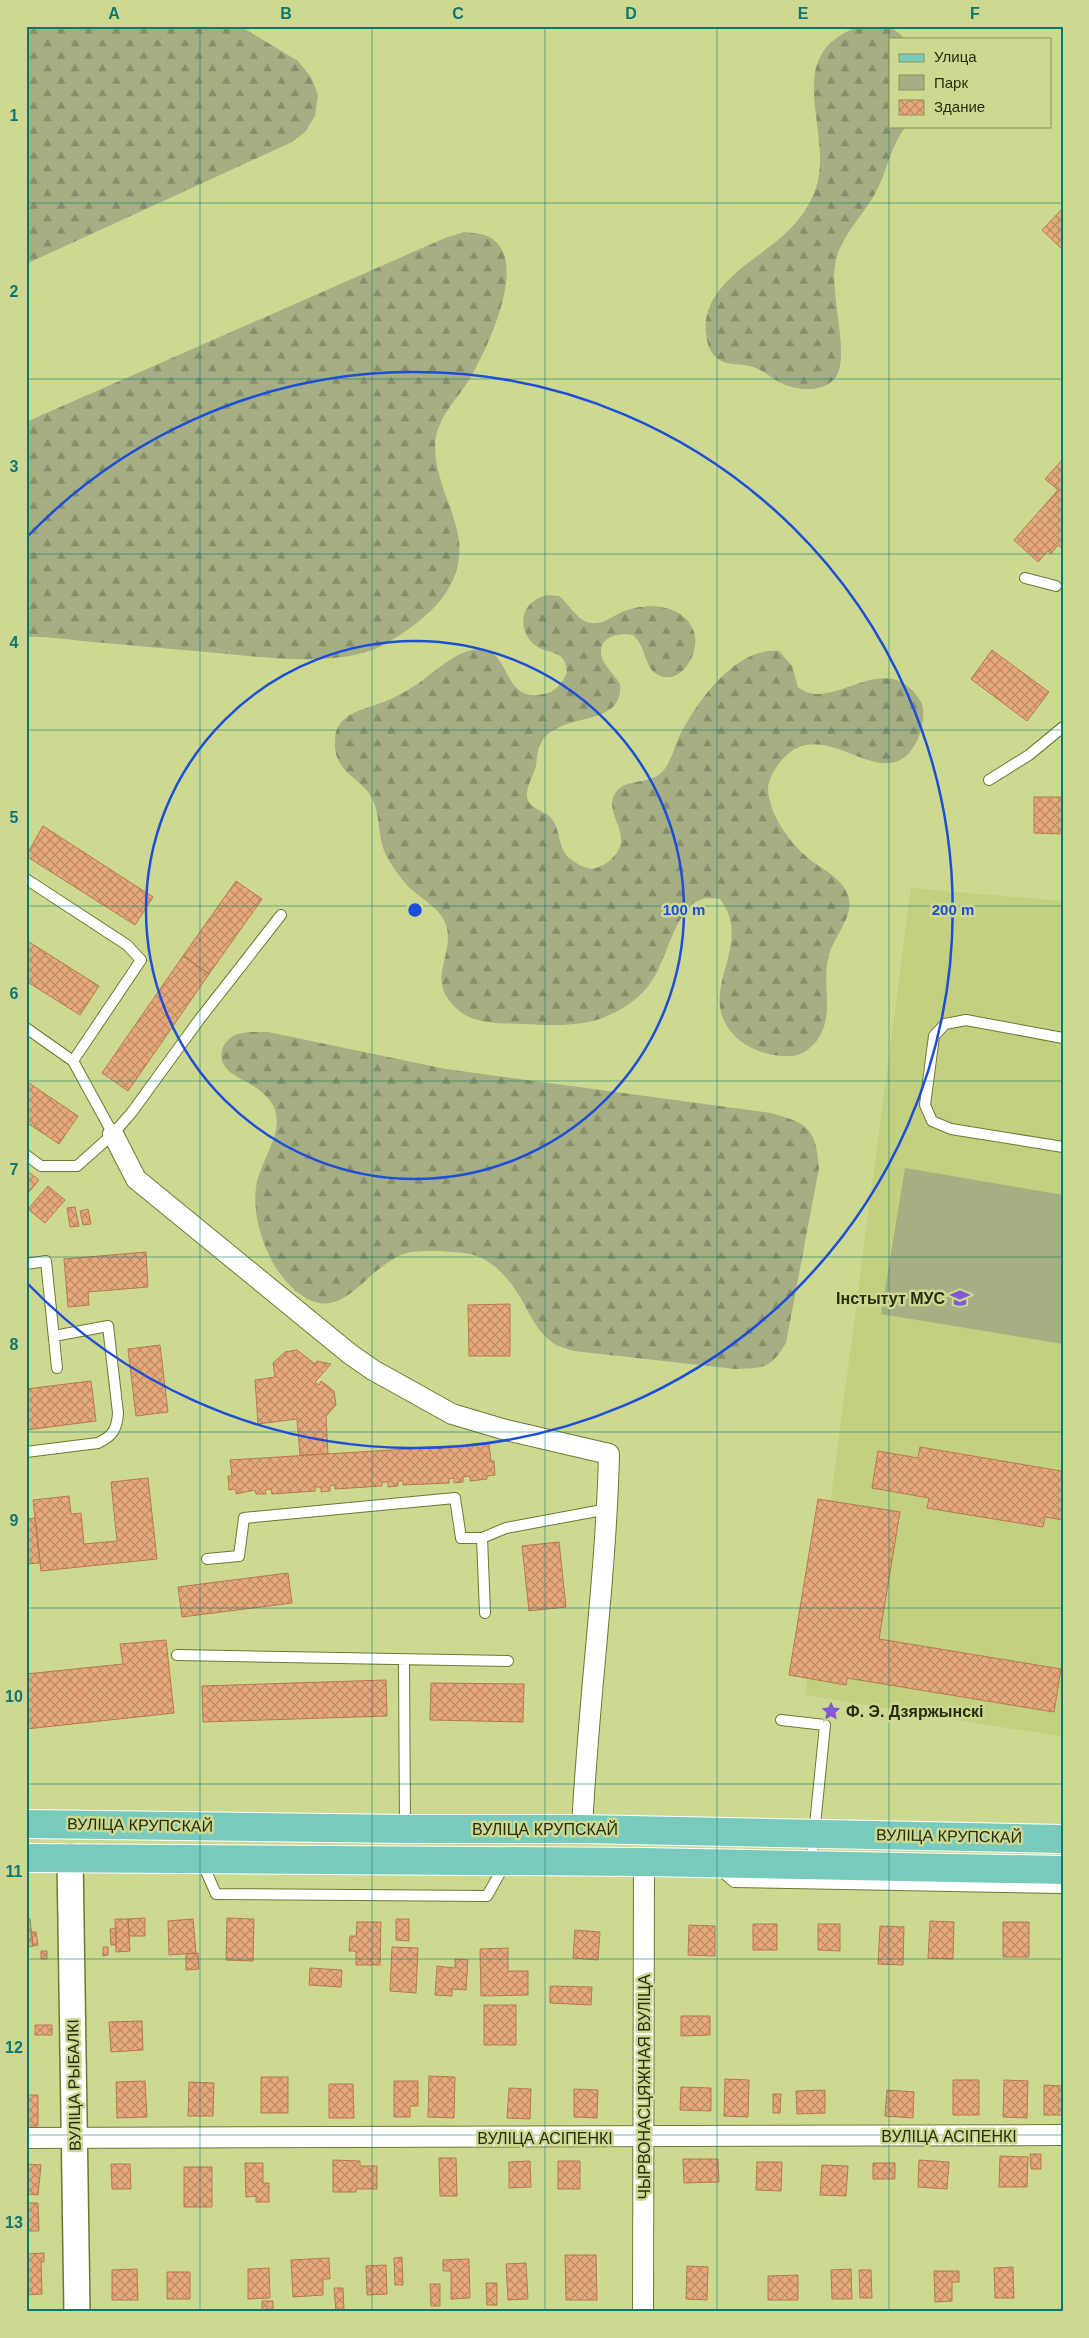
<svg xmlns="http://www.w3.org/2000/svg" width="1089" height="2338" font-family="Helvetica,sans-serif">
<defs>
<pattern id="forest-firs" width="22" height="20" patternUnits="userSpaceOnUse" patternTransform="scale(1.25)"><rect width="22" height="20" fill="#a6ae83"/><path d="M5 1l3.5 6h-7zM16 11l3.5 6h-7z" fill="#878e6a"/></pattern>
<pattern id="building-cross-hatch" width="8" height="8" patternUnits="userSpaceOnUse" patternTransform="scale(1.25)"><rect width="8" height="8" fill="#e7a97c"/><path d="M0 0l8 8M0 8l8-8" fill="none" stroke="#bb8a64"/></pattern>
</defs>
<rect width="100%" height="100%" fill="#cdd991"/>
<!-- built -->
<path fill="#c3d080" d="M 911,888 L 1063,901 L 1063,1737 L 805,1695 Z"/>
<!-- forest -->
<path fill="url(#forest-firs)" d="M 26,26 L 240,26 L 298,61 L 311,77 L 318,95 L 315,116 L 305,132 L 292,142 L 26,264 Z
M 860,26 C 878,26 893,24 905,39 L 890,39 L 890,126 L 906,126 C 891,146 888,167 878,188 C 865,215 840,235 835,265 C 830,295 850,356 836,377 C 824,393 798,391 781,383 C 771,378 763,370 753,367 C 741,363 728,366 718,359 C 710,353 707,344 706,334 C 700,284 761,259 790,229 C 803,216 814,199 818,180 C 830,123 781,54 860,26 Z
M 464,232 C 470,233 476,233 481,234 C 536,248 488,346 472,375 C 462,393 445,409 438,429 C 431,450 438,471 444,491 C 450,507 457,524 459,541 C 464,590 425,620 387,643 C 342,670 257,656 206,652 C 164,648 123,645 82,641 C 64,639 44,636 26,637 L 26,422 L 445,238 Z
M 549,595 L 559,596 C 569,604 577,620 590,623 C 604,625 610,617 622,612 C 646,602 684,603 694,632 C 701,652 680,690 655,673 C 644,665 646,646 633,635 C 618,632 596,637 602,658 C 605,667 615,675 620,684 C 624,730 559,709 540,744 C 537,751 537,759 536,766 C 532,780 519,797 534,807 C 539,811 546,813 550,817 C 561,827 557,847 569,858 C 576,863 580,866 588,868 C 594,870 598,867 603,865 C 608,863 610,860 614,856 C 635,834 601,813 616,792 C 625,779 647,784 660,774 C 671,764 673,750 679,737 C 696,702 736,646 779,651 L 792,666 L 798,687 C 805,692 810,694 819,694 C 849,693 884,662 912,690 C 915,693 920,699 922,704 C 925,715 922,730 918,739 C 886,806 825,707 781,761 C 775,769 768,779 768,789 C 769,814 789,842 808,858 C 820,868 837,875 845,889 C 859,913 835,933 829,955 C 820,986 838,1018 813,1045 C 805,1053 796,1057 785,1056 C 767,1056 745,1048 733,1034 C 694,991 756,946 720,899 C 711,898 701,897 693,904 C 666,928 667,973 638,997 C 600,1028 569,1026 523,1024 C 500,1023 473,1025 456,1008 C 426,980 453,958 447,928 C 442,907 419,899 406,884 C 399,876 392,866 387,857 C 377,838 381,816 372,798 C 365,784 348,777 340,763 C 336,757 334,748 335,741 C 335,712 365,710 386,701 C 398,696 408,690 419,683 C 436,671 462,645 485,650 C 511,656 504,703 544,694 C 556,692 562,683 567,673 C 566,667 566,662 562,658 C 558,653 550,652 544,650 C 529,645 519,628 525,612 C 530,601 538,597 549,595 Z
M 249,1032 L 268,1032 L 446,1069 L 771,1113 C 808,1123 816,1129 819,1168 L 786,1343 C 770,1369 765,1368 735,1369 L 574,1351 C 568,1349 559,1347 553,1343 C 540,1334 531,1318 524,1304 C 514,1285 498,1264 477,1256 C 467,1252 451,1252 440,1251 C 427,1251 410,1250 399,1256 C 358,1275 336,1337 285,1280 C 265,1257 250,1213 257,1182 C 265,1149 296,1118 259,1090 C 250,1083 239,1079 230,1072 C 217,1062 219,1043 235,1035 C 239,1033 245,1033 249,1032 Z"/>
<!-- green -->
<path fill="#a6ae83" d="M 905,1168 L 1063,1195 L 1063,1344 L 881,1314 Z"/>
<!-- building -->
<path fill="url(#building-cross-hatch)" stroke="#b57a4f" d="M 1063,208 L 1063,250 L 1042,230 Z
M 1063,459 L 1063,549 L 1058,545 L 1051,554 L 1048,551 L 1038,562 L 1014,540 L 1058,490 L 1045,479 Z
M 992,650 L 1049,692 L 1027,721 L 971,679 Z
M 1034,797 L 1063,797 L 1063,834 L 1034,833 Z
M 43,826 L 153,897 L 135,925 L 26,856 Z
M 236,881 L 262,899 L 209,974 L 183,956 Z
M 26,940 L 99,986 L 80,1015 L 26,981 Z
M 183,956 L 209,974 L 128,1091 L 102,1073 Z
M 26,1081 L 78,1116 L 59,1144 L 26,1122 Z
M 26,1170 L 39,1180 L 28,1193 L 26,1191 Z
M 48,1186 L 65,1200 L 45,1223 L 28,1209 Z
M 75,1207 L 79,1226 L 70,1227 L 67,1208 Z
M 88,1209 L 91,1224 L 83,1225 L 80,1211 Z
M 146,1252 L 148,1287 L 88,1292 L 89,1305 L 68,1307 L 64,1259 Z
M 510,1304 L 510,1356 L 469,1356 L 468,1305 Z
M 160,1345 L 168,1412 L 136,1416 L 128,1349 Z
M 297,1350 L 315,1364 L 317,1361 L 331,1364 L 315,1382 L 319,1385 L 321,1381 L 334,1391 L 336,1405 L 326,1416 L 328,1454 L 300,1455 L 297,1419 L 258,1424 L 255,1380 L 275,1377 L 273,1363 L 285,1352 Z
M 91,1381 L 96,1421 L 26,1430 L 26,1389 Z
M 489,1444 L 491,1461 L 494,1461 L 495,1475 L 487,1476 L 487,1479 L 470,1481 L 470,1476 L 463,1477 L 463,1482 L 454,1483 L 454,1478 L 449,1479 L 449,1483 L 403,1485 L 403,1481 L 398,1481 L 398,1486 L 388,1487 L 388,1482 L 382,1482 L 382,1486 L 335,1489 L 335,1485 L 330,1486 L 330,1491 L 321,1492 L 321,1487 L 315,1487 L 315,1491 L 272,1494 L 271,1489 L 265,1490 L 266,1494 L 256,1494 L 255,1490 L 236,1494 L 236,1489 L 229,1490 L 228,1476 L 232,1476 L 230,1460 Z
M 920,1447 L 1061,1471 L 1063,1520 L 1045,1517 L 1043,1527 L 927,1508 L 929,1498 L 872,1488 L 878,1451 L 918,1458 Z
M 148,1478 L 157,1559 L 41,1571 L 33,1500 L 69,1496 L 71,1514 L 81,1513 L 84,1544 L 117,1541 L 111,1482 Z
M 818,1499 L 900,1512 L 879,1639 L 1061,1669 L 1054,1712 L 847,1678 L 846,1685 L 789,1675 Z
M 35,1518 L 40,1563 L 26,1564 L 26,1519 Z
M 559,1542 L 566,1607 L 529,1611 L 522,1546 Z
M 288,1573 L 292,1603 L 182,1617 L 178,1587 Z
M 166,1640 L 174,1713 L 26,1729 L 26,1674 L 123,1664 L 120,1644 Z
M 386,1680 L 387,1716 L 203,1722 L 202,1686 Z
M 431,1683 L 524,1684 L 523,1722 L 430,1720 Z
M 145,1918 L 145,1936 L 129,1936 L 128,1919 Z
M 227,1918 L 254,1919 L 253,1961 L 226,1960 Z
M 26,1919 L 30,1919 L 33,1946 L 26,1947 Z
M 115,1919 L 128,1919 L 130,1951 L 116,1952 Z
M 193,1919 L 196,1953 L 169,1955 L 168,1921 Z
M 396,1919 L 409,1919 L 409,1941 L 396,1940 Z
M 930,1921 L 954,1922 L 953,1959 L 928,1958 Z
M 357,1922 L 381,1922 L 380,1965 L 356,1965 L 356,1951 L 349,1951 L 350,1936 L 356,1936 Z
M 1003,1922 L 1029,1922 L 1029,1957 L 1003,1957 Z
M 753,1924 L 777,1924 L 777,1950 L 753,1950 Z
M 818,1924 L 840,1924 L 840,1951 L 818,1950 Z
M 689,1925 L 715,1926 L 715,1956 L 688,1955 Z
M 880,1926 L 904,1927 L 903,1965 L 878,1964 Z
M 116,1928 L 116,1945 L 111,1945 L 110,1929 Z
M 575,1930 L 600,1932 L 598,1960 L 573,1958 Z
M 31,1932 L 36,1932 L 38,1945 L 33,1946 Z
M 103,1947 L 108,1947 L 108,1955 L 103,1956 Z
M 392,1947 L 418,1948 L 416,1993 L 390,1991 Z
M 508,1948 L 508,1971 L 528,1971 L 528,1995 L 481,1996 L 480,1949 Z
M 41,1951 L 47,1951 L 47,1959 L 41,1959 Z
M 198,1953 L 199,1969 L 186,1970 L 186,1954 Z
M 455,1959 L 468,1960 L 466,1990 L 452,1989 L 452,1996 L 435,1995 L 437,1966 L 455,1968 Z
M 310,1968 L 342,1970 L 341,1987 L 309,1985 Z
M 550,1986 L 592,1987 L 591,2005 L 550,2003 Z
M 484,2005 L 516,2005 L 516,2045 L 484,2045 Z
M 681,2016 L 710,2016 L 710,2035 L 681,2036 Z
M 142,2021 L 143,2050 L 111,2052 L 109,2022 Z
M 35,2025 L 52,2025 L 52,2035 L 35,2035 Z
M 429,2076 L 455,2077 L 454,2118 L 428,2117 Z
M 261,2077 L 288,2077 L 288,2113 L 261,2113 Z
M 725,2079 L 749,2080 L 748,2117 L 724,2116 Z
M 953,2080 L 979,2080 L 979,2115 L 953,2115 Z
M 1004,2080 L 1028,2081 L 1027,2118 L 1003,2117 Z
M 145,2081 L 147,2117 L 117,2118 L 116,2082 Z
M 394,2081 L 418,2081 L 418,2106 L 410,2106 L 410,2117 L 394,2117 Z
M 189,2082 L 214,2083 L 213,2116 L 188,2116 Z
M 329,2084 L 353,2084 L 354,2118 L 329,2118 Z
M 1044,2085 L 1063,2086 L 1063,2115 L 1044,2115 Z
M 681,2087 L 711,2088 L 711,2111 L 680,2110 Z
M 509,2088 L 531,2089 L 530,2119 L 507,2118 Z
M 574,2089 L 598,2090 L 597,2118 L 574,2117 Z
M 825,2090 L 825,2113 L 797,2114 L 796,2091 Z
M 887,2090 L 914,2092 L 913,2118 L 885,2116 Z
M 773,2094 L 781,2094 L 780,2113 L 773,2113 Z
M 26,2095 L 38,2095 L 38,2126 L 26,2126 Z
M 1030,2154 L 1041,2154 L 1041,2169 L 1031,2169 Z
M 1000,2156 L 1028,2157 L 1027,2187 L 999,2187 Z
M 439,2158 L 456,2158 L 457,2196 L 440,2196 Z
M 683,2159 L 718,2159 L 719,2182 L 684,2183 Z
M 333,2160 L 360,2161 L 360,2166 L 377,2166 L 377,2189 L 356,2189 L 356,2192 L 333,2192 Z
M 919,2160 L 949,2162 L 947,2189 L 918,2187 Z
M 530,2161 L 531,2187 L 509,2188 L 509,2162 Z
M 558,2161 L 580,2161 L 580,2189 L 558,2189 Z
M 757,2162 L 782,2162 L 781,2191 L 756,2190 Z
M 245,2163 L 263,2163 L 263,2183 L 269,2183 L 269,2202 L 256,2202 L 256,2196 L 246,2197 Z
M 873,2163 L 895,2163 L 895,2179 L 873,2179 Z
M 26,2164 L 41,2165 L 38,2195 L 26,2194 Z
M 111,2164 L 130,2164 L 131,2189 L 112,2189 Z
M 822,2165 L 848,2166 L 846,2196 L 820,2195 Z
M 184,2167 L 212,2167 L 212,2207 L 184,2207 Z
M 26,2203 L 38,2203 L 39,2231 L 26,2231 Z
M 44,2253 L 44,2262 L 41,2262 L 42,2294 L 26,2295 L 26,2254 Z
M 565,2255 L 596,2255 L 597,2300 L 566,2300 Z
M 402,2257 L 403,2285 L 395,2285 L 394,2258 Z
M 329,2258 L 330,2279 L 323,2279 L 323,2295 L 293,2297 L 291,2260 Z
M 469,2259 L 470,2298 L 451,2299 L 451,2271 L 443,2271 L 443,2260 Z
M 526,2263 L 528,2299 L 508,2300 L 506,2264 Z
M 386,2265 L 387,2294 L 367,2295 L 366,2266 Z
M 687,2266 L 708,2267 L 707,2300 L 686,2299 Z
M 1013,2267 L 1014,2298 L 995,2298 L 994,2268 Z
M 269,2268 L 270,2298 L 248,2299 L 248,2269 Z
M 137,2269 L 138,2300 L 112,2300 L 112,2270 Z
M 851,2269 L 852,2299 L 832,2299 L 831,2270 Z
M 859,2270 L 871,2270 L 872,2298 L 860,2298 Z
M 934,2271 L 959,2271 L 959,2282 L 952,2282 L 952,2301 L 935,2302 Z
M 167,2272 L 190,2272 L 190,2299 L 167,2299 Z
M 798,2275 L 798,2300 L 768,2300 L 768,2276 Z
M 486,2283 L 497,2283 L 497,2305 L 487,2305 Z
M 430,2284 L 440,2284 L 440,2306 L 431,2306 Z
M 334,2288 L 343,2288 L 344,2311 L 336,2312 Z
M 262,2301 L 273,2301 L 273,2312 L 262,2312 Z"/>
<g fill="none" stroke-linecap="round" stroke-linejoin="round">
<defs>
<path id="service" d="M 1025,578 L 1056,586
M 989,780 L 1029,755 L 1063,727
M 26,879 L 127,945 L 141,960 L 73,1061 L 113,1134
M 26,1028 L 73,1061
M 1063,1038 L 966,1020 L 945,1024 L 934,1036 L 925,1105 L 932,1121 L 951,1129 L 1063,1147
M 26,1155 L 41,1166 L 77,1166 L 113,1134 L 132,1112 L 199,1020 L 281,915
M 26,1264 L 46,1261 L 57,1368
M 26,1452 L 98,1443 C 113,1436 117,1429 118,1413 L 108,1326 L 54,1336
M 207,1559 L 239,1556 L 244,1518 L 455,1498 L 461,1538 L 482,1538
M 485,1613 L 482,1538 L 506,1528 L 608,1509
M 177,1655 L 508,1661
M 404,1661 L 405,1828
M 781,1720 L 825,1725 L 811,1865
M 202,1862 L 216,1894 L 487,1896 L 505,1864
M 720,1870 L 734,1882 L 1063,1888"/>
<path id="minor" d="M 113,1134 L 136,1179 L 350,1354 L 373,1370 L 452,1414 L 506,1430 L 609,1454 C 606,1579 588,1703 582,1829
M 26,2138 L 1063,2135
M 643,2312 L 644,1862"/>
<path id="tertiary" d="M 70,1857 L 77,2312"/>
<path id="primary" d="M 26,1824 L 405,1829 L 582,1829 L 1063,1839
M 26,1858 L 644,1862 L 1063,1870"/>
</defs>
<!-- service casing -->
<use href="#service" stroke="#6e7832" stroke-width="12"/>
<!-- minor casing -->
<use href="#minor" stroke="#6e7832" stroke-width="22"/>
<!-- tertiary casing -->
<use href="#tertiary" stroke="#6e7832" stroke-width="28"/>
<!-- primary casing -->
<use href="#primary" stroke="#fff" stroke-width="30"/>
<!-- service -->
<use href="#service" stroke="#fff" stroke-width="10"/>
<!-- minor -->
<use href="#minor" stroke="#fff" stroke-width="20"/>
<!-- tertiary -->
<use href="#tertiary" stroke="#fff" stroke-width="25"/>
<!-- primary -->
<use href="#primary" stroke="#78cbbc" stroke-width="28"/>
</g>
<!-- grid -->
<path fill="none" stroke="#0f766e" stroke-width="1" stroke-opacity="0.55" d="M 200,26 L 200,2312M 372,26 L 372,2312M 545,26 L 545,2312M 717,26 L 717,2312M 889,26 L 889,2312M 26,203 L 1063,203M 26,379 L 1063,379M 26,554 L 1063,554M 26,730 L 1063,730M 26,906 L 1063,906M 26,1081 L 1063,1081M 26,1257 L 1063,1257M 26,1432 L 1063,1432M 26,1608 L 1063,1608M 26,1784 L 1063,1784M 26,1959 L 1063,1959M 26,2135 L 1063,2135"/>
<!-- distance rings -->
<g fill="none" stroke="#1d4ed8" stroke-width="2.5">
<circle cx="415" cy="910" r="269"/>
<path d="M28 536A538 538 0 1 1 28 1284"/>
</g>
<!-- icons -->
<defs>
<symbol id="university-bare" viewBox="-9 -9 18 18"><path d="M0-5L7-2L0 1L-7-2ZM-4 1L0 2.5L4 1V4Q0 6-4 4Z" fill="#845ad4" stroke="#cdd991" stroke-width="2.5" paint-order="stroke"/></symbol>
<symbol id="sight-bare" viewBox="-9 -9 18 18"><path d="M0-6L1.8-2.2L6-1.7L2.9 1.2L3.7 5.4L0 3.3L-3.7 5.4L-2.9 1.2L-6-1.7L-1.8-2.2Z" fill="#845ad4" stroke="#cdd991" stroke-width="2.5" paint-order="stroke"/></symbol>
</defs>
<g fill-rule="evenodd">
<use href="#university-bare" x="946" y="1284" width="28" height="28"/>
<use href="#sight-bare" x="817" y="1697" width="28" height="28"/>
</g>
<g text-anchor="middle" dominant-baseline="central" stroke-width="5" stroke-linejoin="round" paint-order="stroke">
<!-- poi labels -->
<g font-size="16" font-weight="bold" fill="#282c0e" stroke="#cdd991" text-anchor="end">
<text x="945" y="1298">Інстытут МУС</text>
<text x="846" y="1711" text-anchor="start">Ф. Э. Дзяржынскі</text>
</g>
<!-- street labels -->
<g font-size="16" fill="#282c0e" stroke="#cdd991">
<text transform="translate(140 1825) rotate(1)">ВУЛІЦА КРУПСКАЙ</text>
<text x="545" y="1829">ВУЛІЦА КРУПСКАЙ</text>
<text transform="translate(949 1836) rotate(1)">ВУЛІЦА КРУПСКАЙ</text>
<text transform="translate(74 2085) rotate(-91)">ВУЛІЦА РЫБАЛКІ</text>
<text transform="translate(644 2087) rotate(-90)">ЧЫРВОНАСЦЯЖНАЯ ВУЛІЦА</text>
<text x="949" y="2136">ВУЛІЦА АСІПЕНКІ</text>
<text x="545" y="2138">ВУЛІЦА АСІПЕНКІ</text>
</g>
</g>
<circle cx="415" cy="910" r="8" fill="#1d4ed8" stroke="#cdd991" stroke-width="2.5"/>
<g font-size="15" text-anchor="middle" font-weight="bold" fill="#1d4ed8" stroke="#cdd991" stroke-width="5" stroke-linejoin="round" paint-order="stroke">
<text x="684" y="915">100 m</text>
<text x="953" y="915">200 m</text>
</g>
<!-- border -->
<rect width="1089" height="2338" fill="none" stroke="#cdd991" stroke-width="55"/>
<!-- legend -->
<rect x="889" y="38" width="162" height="90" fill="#cdd991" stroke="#8b945d"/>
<rect x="899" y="54" width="25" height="8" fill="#78cbbc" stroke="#8b945d"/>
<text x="934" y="62" font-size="15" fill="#282c0e">Улица</text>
<rect x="899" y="75" width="25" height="15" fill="#a6ae83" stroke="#8b945d"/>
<text x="934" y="88" font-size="15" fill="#282c0e">Парк</text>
<rect x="899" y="100" width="25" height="15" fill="url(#building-cross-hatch)" stroke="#8b945d"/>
<text x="934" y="112" font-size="15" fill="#282c0e">Здание</text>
<rect x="28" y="28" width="1034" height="2282" fill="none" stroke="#0f766e" stroke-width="2"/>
<g font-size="16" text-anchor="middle" font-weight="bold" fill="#0f766e">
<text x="114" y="19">A</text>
<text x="286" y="19">B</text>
<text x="458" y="19">C</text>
<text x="631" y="19">D</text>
<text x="803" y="19">E</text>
<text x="975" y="19">F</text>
<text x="14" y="121">1</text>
<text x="14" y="297">2</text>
<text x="14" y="472">3</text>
<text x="14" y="648">4</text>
<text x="14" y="823">5</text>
<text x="14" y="999">6</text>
<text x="14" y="1175">7</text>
<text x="14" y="1350">8</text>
<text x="14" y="1526">9</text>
<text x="14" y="1702">10</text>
<text x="14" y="1877">11</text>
<text x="14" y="2053">12</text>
<text x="14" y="2228">13</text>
</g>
</svg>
